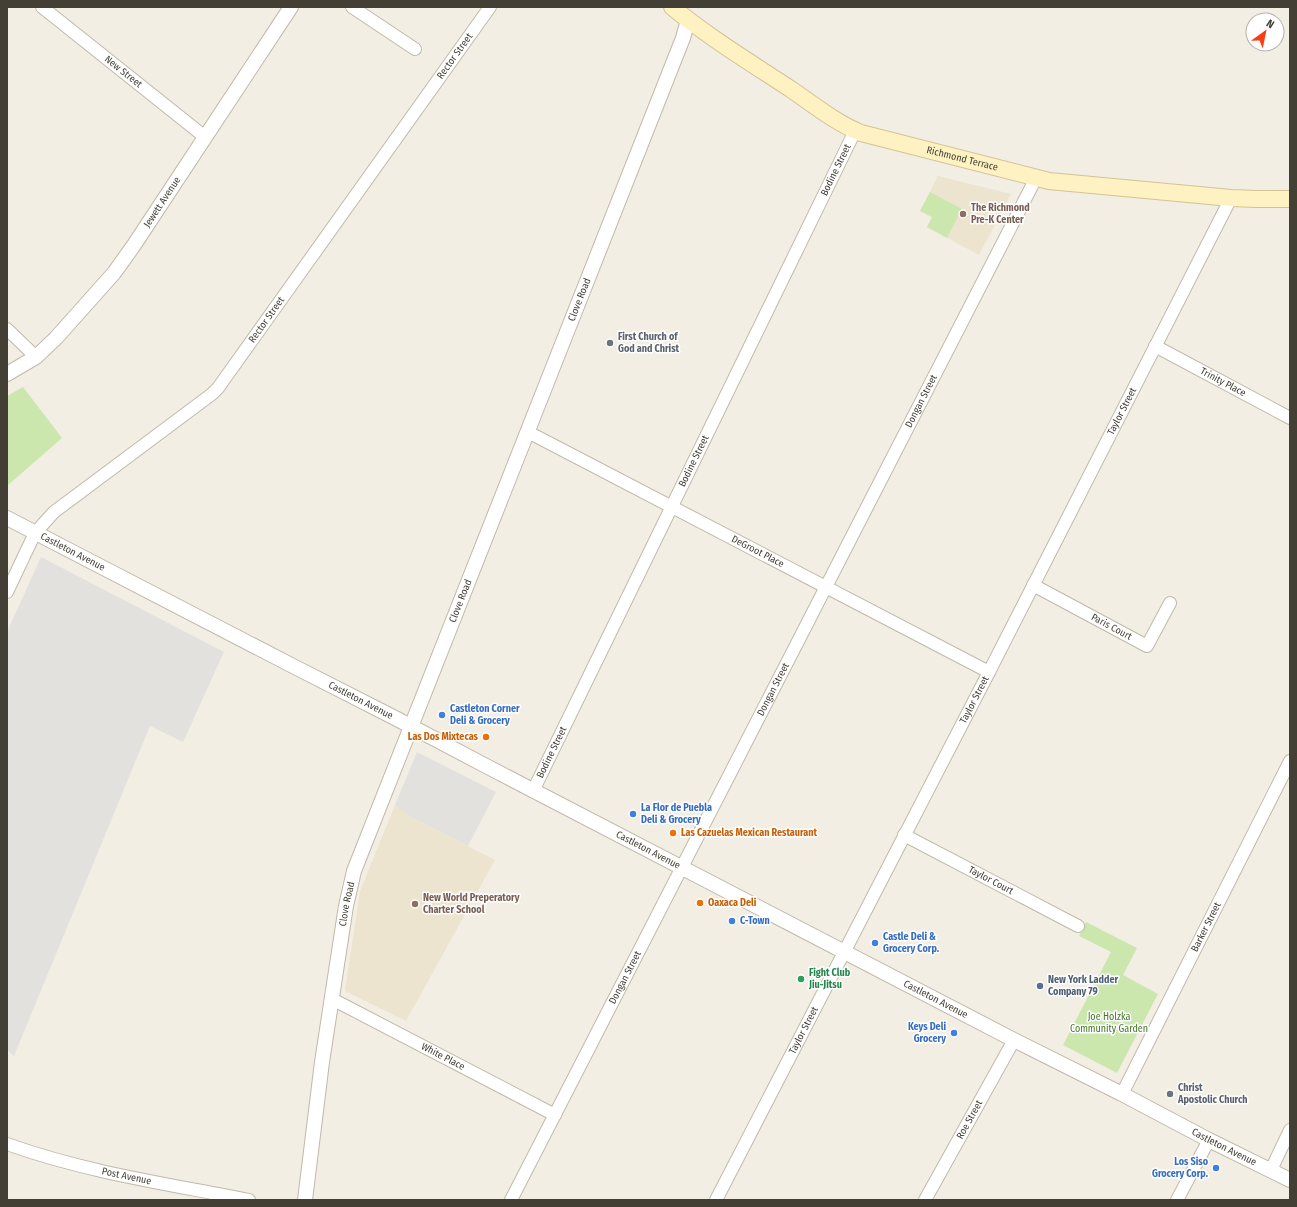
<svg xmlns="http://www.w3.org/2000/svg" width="1297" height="1207" font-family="'Fira Sans Condensed',sans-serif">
<rect width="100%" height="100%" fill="#f2eee4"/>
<!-- education -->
<path fill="#ece4ce" d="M 938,176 L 1011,194 L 979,255 L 927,227 L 932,217 L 920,211 Z
M 395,805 L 405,814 L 495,860 L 406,1021 L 345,991 L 360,891 Z"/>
<!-- green -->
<path fill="#cbe7ad" d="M 930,192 L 962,209 L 947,238 L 927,227 L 932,217 L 920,211 Z
M 23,387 L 62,438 L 7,486 L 7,396 Z
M 1086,922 L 1137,948 L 1123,975 L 1158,994 L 1117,1073 L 1063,1045 L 1111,952 L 1079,936 Z"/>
<!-- parking -->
<path fill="#e3e1dd" d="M 41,557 L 224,652 L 183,742 L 150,726 L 14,1056 L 7,1050 L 7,632 Z
M 417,752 L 496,792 L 468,846 L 405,814 L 395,805 Z"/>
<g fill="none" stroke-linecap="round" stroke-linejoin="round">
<defs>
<g id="minor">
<path id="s1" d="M 42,7 L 205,137"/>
<path d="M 352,7 L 415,49"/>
<path d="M 7,329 L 36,357"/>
<path id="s2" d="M 1155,346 L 1290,418"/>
<path id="s3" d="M 528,432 L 989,672"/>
<path id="s4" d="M 1033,585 L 1147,646 L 1170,603"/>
<path id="s5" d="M 7,592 L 35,533 L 54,512 L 212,394 L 218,388 L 490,7"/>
<path id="s6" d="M 533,791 L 855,131"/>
<path id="s7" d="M 904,835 L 1078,926"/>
<path id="s8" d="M 332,999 L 555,1115"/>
<path id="s9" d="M 1122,1094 L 1290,761"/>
<path id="s10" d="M 7,1144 C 85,1172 168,1184 249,1200"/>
<path d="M 1271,1170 L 1290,1130"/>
<path id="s11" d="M 511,1200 L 1036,178"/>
<path id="s12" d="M 716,1200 L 989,672 L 1231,198"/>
<path id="s13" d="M 925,1200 L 1014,1040"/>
<path d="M 1177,1200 L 1209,1140"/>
</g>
<g id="tertiary">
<path id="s14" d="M 7,374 L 36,357 L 56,338 L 114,273 L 134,245 L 291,7"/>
<path id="s15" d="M 7,518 L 291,665 L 397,719 L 488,767 L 1014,1040 L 1122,1094 L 1209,1140 L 1290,1180"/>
<path id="s16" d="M 305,1200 L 322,1062 L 346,906 L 354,871 L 683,38 L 688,20"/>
</g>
<g id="secondary">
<path id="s17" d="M 672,7 C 710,38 751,63 792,90 C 814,105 836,123 861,133 L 1049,181 L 1231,198 L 1256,199 L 1290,199"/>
</g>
</defs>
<!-- minor casing -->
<use href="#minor" stroke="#c1b9aa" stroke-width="14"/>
<!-- tertiary casing -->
<use href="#tertiary" stroke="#c1b9aa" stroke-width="16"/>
<!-- secondary casing -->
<use href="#secondary" stroke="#d3c394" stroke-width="18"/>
<!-- minor -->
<use href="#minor" stroke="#fff" stroke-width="12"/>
<!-- tertiary -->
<use href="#tertiary" stroke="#fff" stroke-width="14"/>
<!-- secondary -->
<use href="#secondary" stroke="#fff2c2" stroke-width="16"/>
</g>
<!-- markers -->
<g fill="#8d6e63" stroke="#fff" stroke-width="1.5">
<circle cx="963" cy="214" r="4"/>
<circle cx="415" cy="904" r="4"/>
</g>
<g fill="#6b7280" stroke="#fff" stroke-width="1.5">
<circle cx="610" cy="343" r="4"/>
<circle cx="1170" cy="1094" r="4"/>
</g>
<g fill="#3f7fe0" stroke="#fff" stroke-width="1.5">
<circle cx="442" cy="715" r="4"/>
<circle cx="633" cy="814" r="4"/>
<circle cx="732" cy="921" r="4"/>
<circle cx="875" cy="943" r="4"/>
<circle cx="954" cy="1033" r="4"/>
<circle cx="1216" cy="1168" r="4"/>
</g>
<g fill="#e8710a" stroke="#fff" stroke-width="1.5">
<circle cx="486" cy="737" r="4"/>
<circle cx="673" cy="833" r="4"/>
<circle cx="700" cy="903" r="4"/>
</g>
<circle fill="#2e9e5b" stroke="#fff" stroke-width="1.5" cx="801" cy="979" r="4"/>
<circle fill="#5c6f8a" stroke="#fff" stroke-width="1.5" cx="1040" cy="986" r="4"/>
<g text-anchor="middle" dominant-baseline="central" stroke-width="3" stroke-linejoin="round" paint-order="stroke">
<!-- street labels -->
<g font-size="10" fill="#443f34" stroke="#fff">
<text stroke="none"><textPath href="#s5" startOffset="707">Rector Street</textPath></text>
<text stroke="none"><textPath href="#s1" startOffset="104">New Street</textPath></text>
<text stroke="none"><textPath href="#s17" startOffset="332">Richmond Terrace</textPath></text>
<text stroke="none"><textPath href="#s6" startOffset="691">Bodine Street</textPath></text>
<text stroke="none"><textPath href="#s14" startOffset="234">Jewett Avenue</textPath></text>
<text stroke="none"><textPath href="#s16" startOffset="947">Clove Road</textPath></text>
<text stroke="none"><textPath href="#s5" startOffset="383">Rector Street</textPath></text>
<text stroke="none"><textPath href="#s2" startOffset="77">Trinity Place</textPath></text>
<text stroke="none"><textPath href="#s11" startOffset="898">Dongan Street</textPath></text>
<text stroke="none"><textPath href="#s12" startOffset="887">Taylor Street</textPath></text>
<text stroke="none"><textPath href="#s6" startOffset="367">Bodine Street</textPath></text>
<text stroke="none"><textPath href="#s15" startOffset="74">Castleton Avenue</textPath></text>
<text stroke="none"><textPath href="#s3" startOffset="259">DeGroot Place</textPath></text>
<text stroke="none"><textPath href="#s16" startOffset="623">Clove Road</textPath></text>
<text stroke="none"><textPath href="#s4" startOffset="89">Paris Court</textPath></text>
<text stroke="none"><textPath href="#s11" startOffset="574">Dongan Street</textPath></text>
<text stroke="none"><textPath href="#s15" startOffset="398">Castleton Avenue</textPath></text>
<text stroke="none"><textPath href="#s12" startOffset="563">Taylor Street</textPath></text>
<text stroke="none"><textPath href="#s6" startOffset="43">Bodine Street</textPath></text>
<text stroke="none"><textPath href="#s15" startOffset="722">Castleton Avenue</textPath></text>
<text stroke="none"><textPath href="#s7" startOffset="98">Taylor Court</textPath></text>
<text stroke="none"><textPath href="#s16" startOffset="299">Clove Road</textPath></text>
<text stroke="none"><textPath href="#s9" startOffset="187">Barker Street</textPath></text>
<text stroke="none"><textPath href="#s11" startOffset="250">Dongan Street</textPath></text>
<text stroke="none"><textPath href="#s15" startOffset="1046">Castleton Avenue</textPath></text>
<text stroke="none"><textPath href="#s12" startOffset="191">Taylor Street</textPath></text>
<text stroke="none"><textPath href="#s8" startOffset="125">White Place</textPath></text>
<text stroke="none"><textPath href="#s13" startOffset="92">Roe Street</textPath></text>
<text stroke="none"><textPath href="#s15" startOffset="1370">Castleton Avenue</textPath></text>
<text stroke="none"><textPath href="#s10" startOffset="124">Post Avenue</textPath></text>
</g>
<!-- education labels -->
<g font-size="10" font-weight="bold" fill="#785e54" stroke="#fff" text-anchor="start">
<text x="971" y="208">The Richmond<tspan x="971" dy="12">Pre-K Center</tspan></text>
<text x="423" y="898">New World Preperatory<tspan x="423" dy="12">Charter School</tspan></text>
</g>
<!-- worship labels -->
<g font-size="10" font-weight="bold" fill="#5b616d" stroke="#fff" text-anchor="start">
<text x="618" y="337">First Church of<tspan x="618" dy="12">God and Christ</tspan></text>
<text x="1178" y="1088">Christ<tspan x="1178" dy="12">Apostolic Church</tspan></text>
</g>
<!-- shop labels -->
<g font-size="10" font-weight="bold" fill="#366cbe" stroke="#fff" text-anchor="start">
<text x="450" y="709">Castleton Corner<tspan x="450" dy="12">Deli &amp; Grocery</tspan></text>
<text x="641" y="808">La Flor de Puebla<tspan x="641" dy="12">Deli &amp; Grocery</tspan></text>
<text x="740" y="921">C-Town</text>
<text x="883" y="937">Castle Deli &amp;<tspan x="883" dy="12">Grocery Corp.</tspan></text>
<text x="946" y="1027" text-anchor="end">Keys Deli<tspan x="946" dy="12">Grocery</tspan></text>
<text x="1208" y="1162" text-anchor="end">Los Siso<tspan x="1208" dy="12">Grocery Corp.</tspan></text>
</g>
<!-- food labels -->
<g font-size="10" font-weight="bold" fill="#c56008" stroke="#fff" text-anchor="start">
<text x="478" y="737" text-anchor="end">Las Dos Mixtecas</text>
<text x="681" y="833">Las Cazuelas Mexican Restaurant</text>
<text x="708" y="903">Oaxaca Deli</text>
</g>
<!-- leisure labels -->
<g font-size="10" font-weight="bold" fill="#27864d" stroke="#fff" text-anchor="start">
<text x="809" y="973">Fight Club<tspan x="809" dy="12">Jiu-Jitsu</tspan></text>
</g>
<!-- service labels -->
<g font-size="10" font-weight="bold" fill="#4e5e75" stroke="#fff" text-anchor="start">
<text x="1048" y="980">New York Ladder<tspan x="1048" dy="12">Company 79</tspan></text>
</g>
<!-- park labels -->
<g font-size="10" fill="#437628" stroke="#fff">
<text x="1109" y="1017">Joe Holzka<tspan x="1109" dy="12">Community Garden</tspan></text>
</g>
</g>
<!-- border -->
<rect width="1297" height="1207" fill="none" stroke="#443f34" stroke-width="16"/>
<!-- north arrow -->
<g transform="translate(1265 32) rotate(33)"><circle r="19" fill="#ffffff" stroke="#b4b2ae"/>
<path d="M0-3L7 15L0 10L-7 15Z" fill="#fa3d13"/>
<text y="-6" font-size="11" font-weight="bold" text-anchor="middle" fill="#443f34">N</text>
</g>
</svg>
